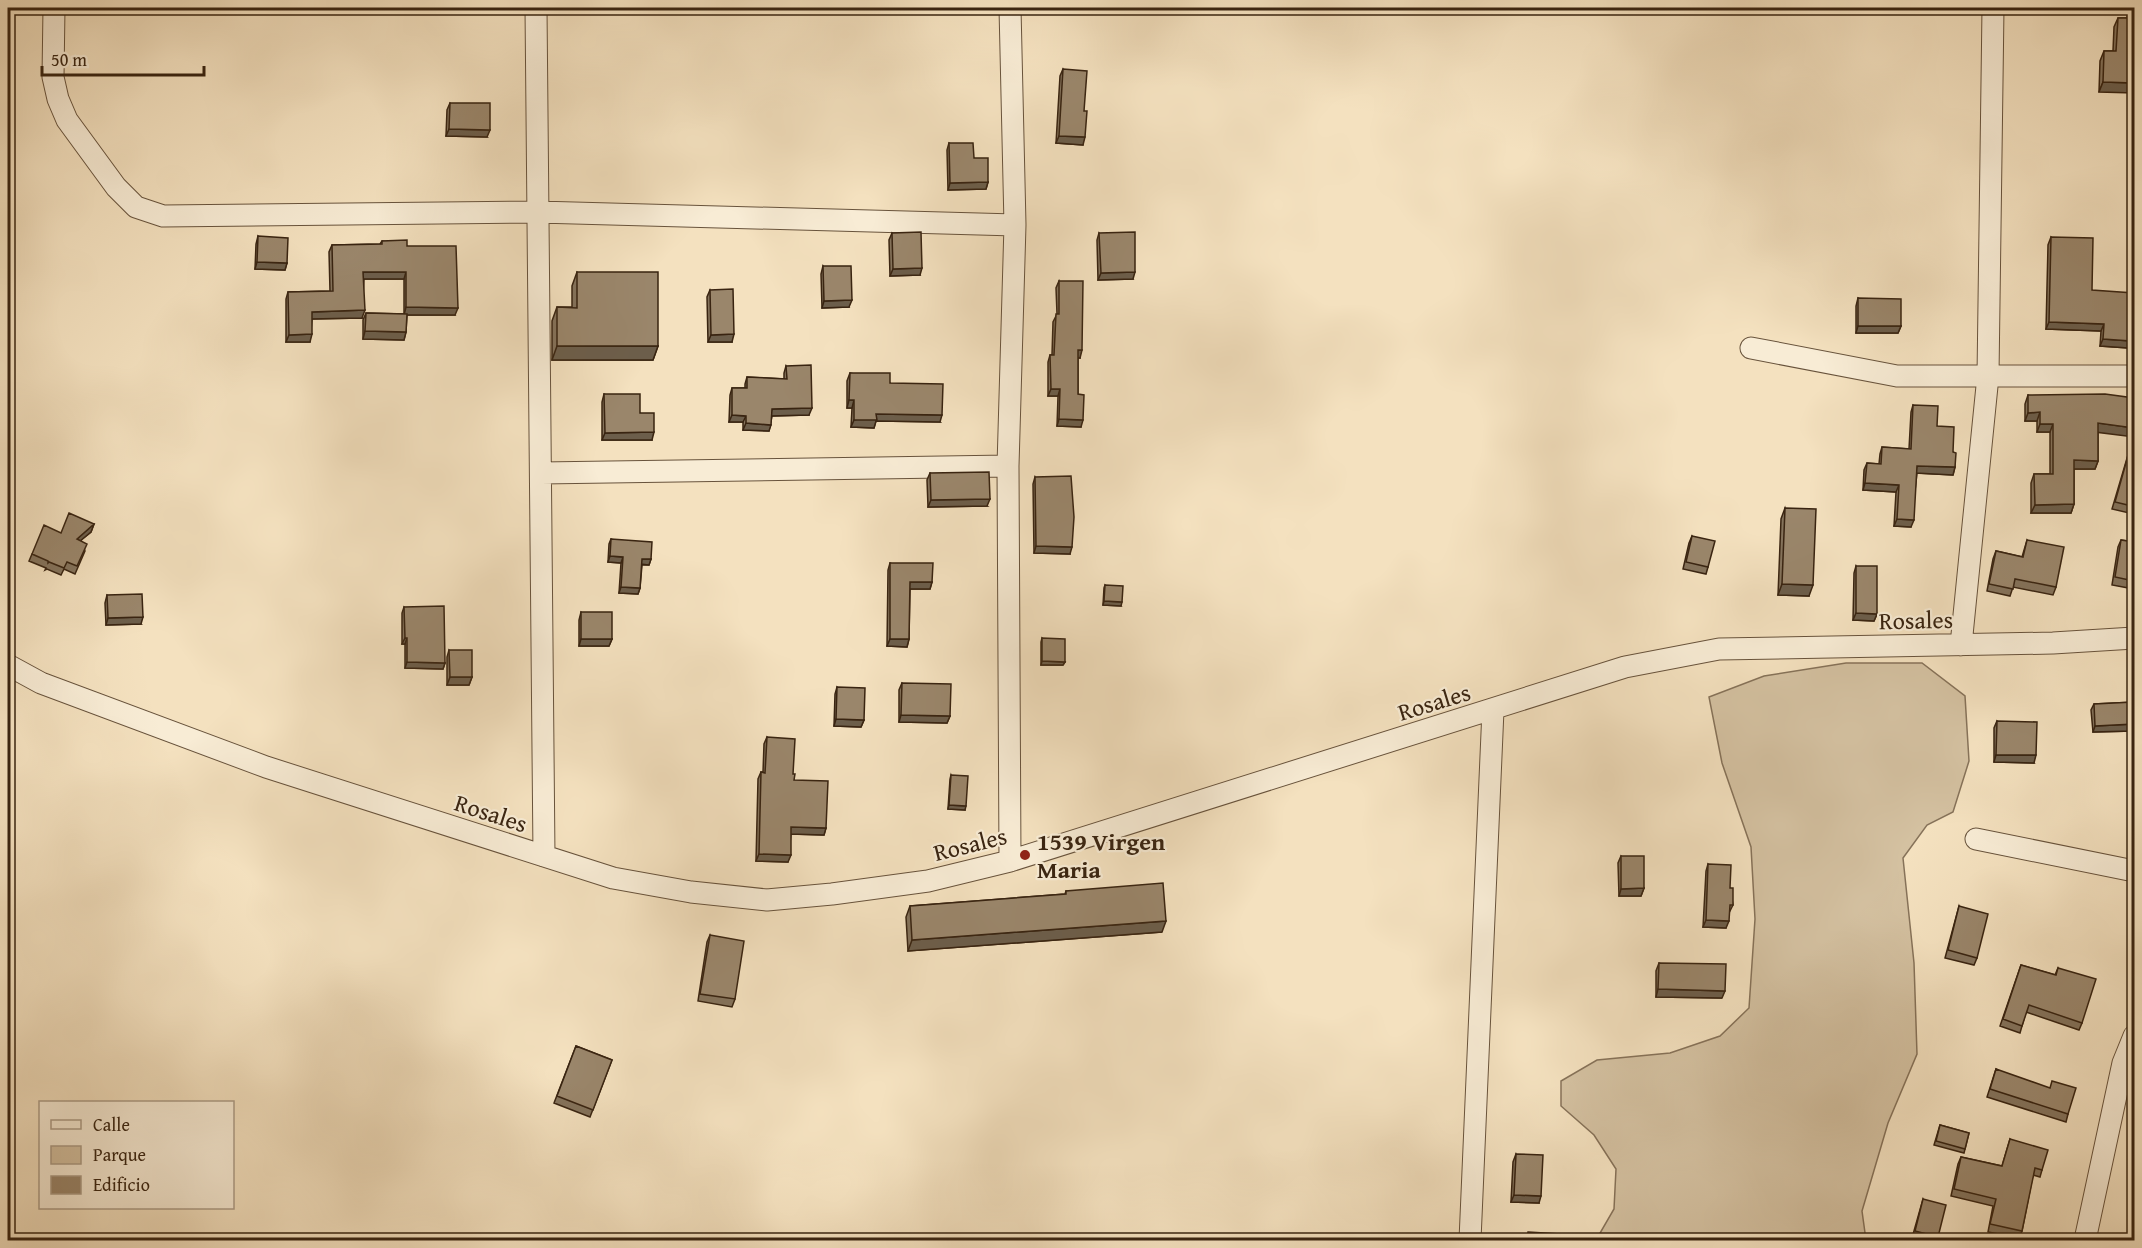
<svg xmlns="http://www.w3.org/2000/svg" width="2142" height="1248" font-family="'Gentium Book Plus',serif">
<rect width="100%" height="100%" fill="#f4e1bf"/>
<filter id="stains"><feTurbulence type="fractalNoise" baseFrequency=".00333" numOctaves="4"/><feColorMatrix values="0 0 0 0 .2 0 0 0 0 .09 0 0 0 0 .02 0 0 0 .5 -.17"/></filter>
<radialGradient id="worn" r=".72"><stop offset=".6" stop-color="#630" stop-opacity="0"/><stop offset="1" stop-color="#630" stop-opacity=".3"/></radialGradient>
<!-- green -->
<path fill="#d4c1a1" stroke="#867259" stroke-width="1.5" d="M 1846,663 L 1922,663 L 1965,696 L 1969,761 L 1953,812 L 1927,825 L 1903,858 L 1914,963 L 1917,1054 L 1888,1123 L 1862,1211 L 1866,1240 L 1596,1240 L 1614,1209 L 1616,1169 L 1594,1135 L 1561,1106 L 1561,1081 L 1597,1060 L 1670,1053 L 1720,1036 L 1749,1008 L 1755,919 L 1751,847 L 1722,763 L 1709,697 L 1764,676 Z"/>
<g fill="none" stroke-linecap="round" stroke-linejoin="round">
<defs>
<path id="street" d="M 54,8 L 53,77 L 58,99 L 67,120 L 116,187 L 136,207 L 163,216 L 538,212 L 1015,225
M 536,8 L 544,856
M 1751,348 L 1897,376 L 2134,376
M 541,473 L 1008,466
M 1961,645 L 1988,376 L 1993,8
M 8,665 L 41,683 L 266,767 L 613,878 L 691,892 L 767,900 L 832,894 L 928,881 L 1010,861 L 1625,667 L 1719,649 L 2053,643 L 2134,638
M 1976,839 L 2134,871
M 1010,861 L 1008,466 L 1015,225 L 1010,8
M 1470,1240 L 1493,710
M 2085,1240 L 2123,1063 L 2134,1036"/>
</defs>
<!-- street casing -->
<use href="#street" stroke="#68533c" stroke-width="23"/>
<!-- street -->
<use href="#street" stroke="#f8ecd5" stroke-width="21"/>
</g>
<!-- wall -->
<path fill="#84735c" stroke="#392411" stroke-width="1.5" d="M 2129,8 L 2134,8 L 2099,92 L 2100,61 L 2104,51 L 2113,51 L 2114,27 L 2118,18 L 2127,18 Z
M 1063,69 L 1084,111 L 1083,145 L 1056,143 L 1060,76 Z
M 450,103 L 487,137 L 446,136 L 447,110 Z
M 949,143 L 974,158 L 988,182 L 986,189 L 948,190 L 947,150 Z
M 2134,207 L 2134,247 L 2132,247 Z
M 892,233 L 920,275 L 890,276 L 889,240 Z
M 1099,233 L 1133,279 L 1098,280 L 1097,240 Z
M 258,236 L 287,263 L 285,270 L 255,269 L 256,244 Z
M 2051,237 L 2092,290 L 2134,339 L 2131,339 L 2128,348 L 2100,346 L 2101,331 L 2046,329 L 2048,245 Z
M 382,241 L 407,246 L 455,315 L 407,315 L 406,332 L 404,340 L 363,339 L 363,320 L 366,313 L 404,314 L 404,279 L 364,279 L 362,318 L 312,319 L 310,342 L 286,342 L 286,299 L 288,292 L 330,291 L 329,252 L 332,245 L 380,244 Z
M 823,266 L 849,307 L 822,308 L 821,274 Z
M 577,272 L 658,346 L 653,360 L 552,360 L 552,321 L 557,307 L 572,307 L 572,286 Z
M 1059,281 L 1080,358 L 1078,358 L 1078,394 L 1081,427 L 1057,426 L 1058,396 L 1048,396 L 1048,362 L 1050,355 L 1052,355 L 1053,322 L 1057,314 L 1056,288 Z
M 710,290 L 732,342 L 708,342 L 707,297 Z
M 1858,298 L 1901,326 L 1898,333 L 1856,333 L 1856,306 Z
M 786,366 L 809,415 L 772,416 L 769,431 L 743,430 L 743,422 L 729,422 L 730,395 L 732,388 L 745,388 L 745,384 L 747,377 L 784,379 L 784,373 Z
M 850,373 L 890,383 L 940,422 L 876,421 L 874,428 L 851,427 L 852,408 L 847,408 L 847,381 Z
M 604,394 L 640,413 L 652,440 L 602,440 L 602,402 Z
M 2028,395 L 2098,432 L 2098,461 L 2095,469 L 2074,469 L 2074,504 L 2071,513 L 2031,513 L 2031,483 L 2034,474 L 2050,474 L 2050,432 L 2037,432 L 2037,421 L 2025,421 L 2025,404 Z
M 1913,405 L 1937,426 L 1953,452 L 1955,467 L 1953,475 L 1917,473 L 1911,527 L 1894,526 L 1896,492 L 1863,490 L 1864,470 L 1867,463 L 1879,464 L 1880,454 L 1882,447 L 1909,449 L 1911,412 Z
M 2133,438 L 2132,506 L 2129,513 L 2112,509 Z
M 930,473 L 987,506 L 928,507 L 927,480 Z
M 1035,477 L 1070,554 L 1034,553 L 1033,484 Z
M 1785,508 L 1809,596 L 1778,595 L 1781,519 Z
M 94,524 L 91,532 L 81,540 L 85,551 L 75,574 L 64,569 L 61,575 L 47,569 L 45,570 L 46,568 L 29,561 L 32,554 L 61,533 Z
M 1692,536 L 1708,567 L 1706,574 L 1683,569 L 1689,543 Z
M 611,539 L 651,559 L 649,565 L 642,565 L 640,588 L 638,594 L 619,593 L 621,563 L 608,562 L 609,544 Z
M 2027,540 L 2056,587 L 2053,595 L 2013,587 L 2010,596 L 1987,591 L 1993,559 L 1996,551 L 2022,557 Z
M 2121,540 L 2134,542 L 2134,589 L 2112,585 L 2118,547 Z
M 890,563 L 932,582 L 930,589 L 910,589 L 909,639 L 907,647 L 887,646 L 888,570 Z
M 1856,566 L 1877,614 L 1874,621 L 1853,620 L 1854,573 Z
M 1105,585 L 1121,606 L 1103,605 L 1104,588 Z
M 107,595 L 141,624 L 106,625 L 105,603 Z
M 404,607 L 445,663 L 443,669 L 405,668 L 405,644 L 402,644 L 402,613 Z
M 581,612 L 612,639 L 609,646 L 579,646 L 579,620 Z
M 1042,638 L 1065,662 L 1063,665 L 1041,665 L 1041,642 Z
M 449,650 L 472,677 L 469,685 L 447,685 L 447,657 Z
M 902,683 L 950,716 L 947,723 L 899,722 L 899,690 Z
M 837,687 L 864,720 L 861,727 L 834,726 L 835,694 Z
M 2134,702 L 2134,731 L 2093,732 L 2091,710 L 2094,704 Z
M 1997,721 L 2034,763 L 1994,762 L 1994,728 Z
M 767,737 L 793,774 L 794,780 L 826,828 L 824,835 L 791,834 L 788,862 L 756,861 L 758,779 L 761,772 L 763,772 L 764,744 Z
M 951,775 L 965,810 L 948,809 L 950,779 Z
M 1621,856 L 1644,888 L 1641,896 L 1619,896 L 1618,863 Z
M 1708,864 L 1730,888 L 1733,905 L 1729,913 L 1726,928 L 1703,927 L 1706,871 Z
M 1066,891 L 1162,932 L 908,951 L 906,917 L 910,906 L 1065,894 Z
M 1959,906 L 1977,958 L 1974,965 L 1945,958 Z
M 710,935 L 735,999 L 732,1007 L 698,1001 L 707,942 Z
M 1659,963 L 1722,998 L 1656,997 L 1656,971 Z
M 2021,965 L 2055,975 L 2058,968 L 2082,1023 L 2079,1030 L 2026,1012 L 2020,1033 L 2000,1026 Z
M 576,1046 L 612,1060 L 590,1117 L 554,1103 Z
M 1996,1069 L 2068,1114 L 2066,1122 L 1987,1097 Z
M 1940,1125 L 1969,1133 L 1964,1153 L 1934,1145 Z
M 2010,1139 L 2042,1170 L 2040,1177 L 2033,1175 L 2022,1231 L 2019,1238 L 1988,1232 L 1993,1206 L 1951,1196 L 1958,1164 L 1961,1157 L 2002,1166 Z
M 1516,1154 L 1539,1203 L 1511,1202 L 1513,1162 Z
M 1923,1199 L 1938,1237 L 1936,1240 L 1921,1240 L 1912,1238 Z"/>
<!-- shaded-wall -->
<path fill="#6c5e4b" stroke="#392411" stroke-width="1.5" d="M 2103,82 L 2134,83 L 2134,93 L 2099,92 Z
M 449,129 L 490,130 L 487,137 L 446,136 Z
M 1059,136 L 1085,137 L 1083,145 L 1056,143 Z
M 988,182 L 986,189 L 948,190 L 950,183 Z
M 257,262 L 287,263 L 285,270 L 255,269 Z
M 922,268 L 920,275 L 890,276 L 893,269 Z
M 363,272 L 406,272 L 404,279 L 361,279 Z
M 1135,272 L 1133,279 L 1098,280 L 1101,273 Z
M 852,300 L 849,307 L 822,308 L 824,301 Z
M 406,307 L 458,308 L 455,315 L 404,315 Z
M 365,310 L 362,318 L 310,319 L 312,312 Z
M 2049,322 L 2104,324 L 2101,331 L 2046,329 Z
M 1858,326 L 1901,326 L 1898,333 L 1856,333 Z
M 365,331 L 406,332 L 404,340 L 363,339 Z
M 2131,332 L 2134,332 L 2134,339 L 2128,339 Z
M 312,334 L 310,342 L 286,342 L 289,335 Z
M 734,334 L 732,342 L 708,342 L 711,335 Z
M 2103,339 L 2131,341 L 2128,348 L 2100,346 Z
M 557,346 L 658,346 L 653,360 L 552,360 Z
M 1078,350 L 1082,350 L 1080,358 L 1075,357 Z
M 1051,389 L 1060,389 L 1058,396 L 1048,396 Z
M 849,400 L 854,400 L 852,408 L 847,408 Z
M 812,408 L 809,415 L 770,416 L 772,409 Z
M 2040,412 L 2037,421 L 2025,421 L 2028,413 Z
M 876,414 L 942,415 L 940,422 L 876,421 L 874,428 L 851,427 L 854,420 Z
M 732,415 L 746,416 L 743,422 L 729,422 Z
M 1059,419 L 1083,420 L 1081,427 L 1057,426 Z
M 746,423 L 771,425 L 769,431 L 743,430 Z
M 2098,423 L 2134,428 L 2134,437 L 2095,432 Z
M 2040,424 L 2053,424 L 2050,432 L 2037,432 Z
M 654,432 L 652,440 L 602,440 L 605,433 Z
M 2074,460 L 2098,461 L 2095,469 L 2070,469 Z
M 1917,466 L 1955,467 L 1953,475 L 1915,473 Z
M 1865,483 L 1899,485 L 1896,492 L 1863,490 Z
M 990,499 L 987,506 L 928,507 L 931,500 Z
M 2074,504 L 2071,513 L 2031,513 L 2035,505 Z
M 1897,519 L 1914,520 L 1911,527 L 1894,526 Z
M 94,524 L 91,532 L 74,546 L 77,539 Z
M 1036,546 L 1072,547 L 1070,554 L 1034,553 Z
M 610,556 L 623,557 L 621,563 L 608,562 Z
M 642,559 L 651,559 L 649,565 L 640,564 Z
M 910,582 L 932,582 L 930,589 L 908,589 Z
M 1782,584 L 1813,585 L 1809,596 L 1778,595 Z
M 621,587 L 640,588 L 638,594 L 619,593 Z
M 1104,601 L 1122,602 L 1121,606 L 1103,605 Z
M 1856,613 L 1877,614 L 1874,621 L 1853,620 Z
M 143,617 L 141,624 L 106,625 L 108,618 Z
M 405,638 L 407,638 L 405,644 L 402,644 Z
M 581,639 L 612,639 L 609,646 L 579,646 Z
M 890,639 L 909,639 L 907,647 L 887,646 Z
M 1042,661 L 1065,662 L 1063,665 L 1041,665 Z
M 407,662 L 445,663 L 443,669 L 405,668 Z
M 450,677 L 472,677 L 469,685 L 447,685 Z
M 901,715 L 950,716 L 947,723 L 899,722 Z
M 836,719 L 864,720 L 861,727 L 834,726 Z
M 2134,724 L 2134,731 L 2093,732 L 2095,726 Z
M 1996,755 L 2036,755 L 2034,763 L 1994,762 Z
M 949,805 L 966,806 L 965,810 L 948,809 Z
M 791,827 L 826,828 L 824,835 L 789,834 Z
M 759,854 L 791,855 L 788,862 L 756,861 Z
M 1644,888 L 1641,896 L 1619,896 L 1621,889 Z
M 1706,920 L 1729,921 L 1726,928 L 1703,927 Z
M 1166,921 L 1162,932 L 908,951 L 912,940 Z
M 1658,989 L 1725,991 L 1722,998 L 1656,997 Z
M 1514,1195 L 1541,1196 L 1539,1203 L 1511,1202 Z"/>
<!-- building -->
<path fill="#9a866b" stroke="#392411" stroke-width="1.5" d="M 2131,8 L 2134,8 L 2134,83 L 2103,82 L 2104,51 L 2116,51 L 2118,18 L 2130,18 Z
M 1063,69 L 1087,71 L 1084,111 L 1087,111 L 1085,137 L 1059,136 Z
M 450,103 L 490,103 L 490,130 L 449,129 Z
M 949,143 L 973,143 L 974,158 L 988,158 L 988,182 L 950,183 Z
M 921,232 L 922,268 L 893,269 L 892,233 Z
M 1135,232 L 1135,272 L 1101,273 L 1099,233 Z
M 258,236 L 288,238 L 287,263 L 257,262 Z
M 2051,237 L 2093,238 L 2092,290 L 2134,293 L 2134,332 L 2131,332 L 2131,341 L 2103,339 L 2104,324 L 2049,322 Z
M 407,240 L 407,246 L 456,246 L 458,308 L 406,307 L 406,272 L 363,272 L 365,310 L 312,312 L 312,334 L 289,335 L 288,292 L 333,291 L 332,245 L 382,244 L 382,241 Z
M 823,266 L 851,266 L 852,300 L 824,301 Z
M 577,272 L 658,272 L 658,346 L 557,346 L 557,307 L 577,308 Z
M 1059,281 L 1083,281 L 1082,350 L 1078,350 L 1078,394 L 1084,395 L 1083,420 L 1059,419 L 1060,389 L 1051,389 L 1050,355 L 1054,355 L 1056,314 L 1059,314 Z
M 733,289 L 734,334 L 711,335 L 710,290 Z
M 1858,298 L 1901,299 L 1901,326 L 1858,326 Z
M 366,313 L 407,314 L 406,332 L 365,331 Z
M 811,365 L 812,408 L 772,409 L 771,425 L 746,423 L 746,416 L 732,415 L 732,388 L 747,388 L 747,377 L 787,379 L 786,366 Z
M 850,373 L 890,373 L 890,383 L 943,384 L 942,415 L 876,414 L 877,420 L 854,420 L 854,400 L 849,400 Z
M 604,394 L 640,394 L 640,413 L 654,413 L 654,432 L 605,433 Z
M 2105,394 L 2134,398 L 2134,428 L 2098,423 L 2098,461 L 2074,460 L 2074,504 L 2035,505 L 2034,474 L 2053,474 L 2053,424 L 2040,424 L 2040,412 L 2028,413 L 2028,395 Z
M 1913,405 L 1938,406 L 1937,426 L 1954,427 L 1953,452 L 1956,453 L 1955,467 L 1917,466 L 1914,520 L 1897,519 L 1899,485 L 1865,483 L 1867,463 L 1881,464 L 1882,447 L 1911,449 Z
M 2133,438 L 2134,439 L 2134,495 L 2132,506 L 2115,502 Z
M 989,472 L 990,499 L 931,500 L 930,473 Z
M 1071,476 L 1074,517 L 1072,547 L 1036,546 L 1035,477 Z
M 1785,508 L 1816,509 L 1813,585 L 1782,584 Z
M 69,513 L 94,524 L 77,539 L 87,544 L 77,566 L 67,562 L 64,568 L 49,562 L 48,563 L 48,561 L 32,554 L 44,525 L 61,533 Z
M 1692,536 L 1715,541 L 1708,567 L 1686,562 Z
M 611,539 L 652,542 L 651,559 L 642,559 L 640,588 L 621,587 L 623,557 L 610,556 Z
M 2027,540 L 2064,547 L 2056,587 L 2015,579 L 2013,589 L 1989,584 L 1996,551 L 2023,557 Z
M 2121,540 L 2134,542 L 2134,581 L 2115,577 Z
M 890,563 L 933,563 L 932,582 L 910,582 L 909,639 L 890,639 Z
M 1856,566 L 1877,566 L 1877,614 L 1856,613 Z
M 1105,585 L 1123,586 L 1122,602 L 1104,601 Z
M 142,594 L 143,617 L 108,618 L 107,595 Z
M 444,606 L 445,663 L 407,662 L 407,638 L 405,638 L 404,607 Z
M 581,612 L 612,612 L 612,639 L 581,639 Z
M 1042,638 L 1065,639 L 1065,662 L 1042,661 Z
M 449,650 L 472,650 L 472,677 L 450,677 Z
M 902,683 L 951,684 L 950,716 L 901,715 Z
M 837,687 L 865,688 L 864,720 L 836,719 Z
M 2134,702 L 2134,724 L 2095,726 L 2094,704 Z
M 1997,721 L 2037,722 L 2036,755 L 1996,755 Z
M 767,737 L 795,739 L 793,774 L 795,774 L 794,780 L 828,781 L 826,828 L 791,827 L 791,855 L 759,854 L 761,772 L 765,773 Z
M 951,775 L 968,776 L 966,806 L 949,805 Z
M 1621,856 L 1644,856 L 1644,888 L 1621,889 Z
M 1708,864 L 1731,865 L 1730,888 L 1733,888 L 1733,905 L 1730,905 L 1729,921 L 1706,920 Z
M 1163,883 L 1166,921 L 912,940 L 910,906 L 1066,894 L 1066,891 Z
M 1959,906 L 1988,914 L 1977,958 L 1948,950 Z
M 710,935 L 744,941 L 735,999 L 700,994 Z
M 1659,963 L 1726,964 L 1725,991 L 1658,989 Z
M 2021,965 L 2056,975 L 2058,968 L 2096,979 L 2082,1023 L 2029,1005 L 2022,1026 L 2003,1019 Z
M 576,1046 L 612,1060 L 593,1110 L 557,1096 Z
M 1996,1069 L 2050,1088 L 2052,1081 L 2076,1088 L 2068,1114 L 1990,1089 Z
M 1940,1125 L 1969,1133 L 1965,1149 L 1936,1141 Z
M 2010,1139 L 2048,1150 L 2042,1170 L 2035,1168 L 2022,1231 L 1990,1224 L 1996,1199 L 1954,1189 L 1961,1157 L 2002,1166 Z
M 1516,1154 L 1543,1155 L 1541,1196 L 1514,1195 Z
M 1923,1199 L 1946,1205 L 1938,1237 L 1915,1231 Z
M 1528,1232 L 1560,1234 L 1559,1240 L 1527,1240 Z"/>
<!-- markers -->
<circle fill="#8f2418" stroke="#f8ecd5" stroke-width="2" cx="1025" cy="855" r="6"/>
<g text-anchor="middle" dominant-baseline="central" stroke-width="4.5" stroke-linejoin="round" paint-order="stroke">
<!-- street labels -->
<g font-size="24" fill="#392411" stroke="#f8ecd5">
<text transform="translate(1916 620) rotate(-1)">Rosales</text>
<text transform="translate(1434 702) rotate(-17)">Rosales</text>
<text transform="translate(491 813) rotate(18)">Rosales</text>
<text transform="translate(970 844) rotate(-14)">Rosales</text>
</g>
<!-- poi labels -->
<g font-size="24" font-weight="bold" fill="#392411" stroke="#f8ecd5" text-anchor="start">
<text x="1037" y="841">1539 Virgen<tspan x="1037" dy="28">Maria</tspan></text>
</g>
</g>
<!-- margin -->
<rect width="2142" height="1248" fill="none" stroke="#f4e1bf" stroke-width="30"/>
<rect x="9" y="9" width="2124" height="1230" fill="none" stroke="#392411" stroke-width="3"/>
<rect x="15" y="15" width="2112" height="1218" fill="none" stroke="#392411" stroke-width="1.5"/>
<!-- legend -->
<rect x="39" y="1101" width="195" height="108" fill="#f8ecd5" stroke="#ac9c87" stroke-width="1.5"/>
<rect x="51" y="1120" width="30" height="9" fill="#f8ecd5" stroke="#ac9c87" stroke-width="1.5"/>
<text x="93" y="1131" font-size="18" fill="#392411">Calle</text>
<rect x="51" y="1146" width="30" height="18" fill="#d4c1a1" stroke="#ac9c87" stroke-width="1.5"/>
<text x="93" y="1161" font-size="18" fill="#392411">Parque</text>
<rect x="51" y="1176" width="30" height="18" fill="#9a866b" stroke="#ac9c87" stroke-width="1.5"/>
<text x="93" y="1191" font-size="18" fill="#392411">Edificio</text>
<!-- scale -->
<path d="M42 66v9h162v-9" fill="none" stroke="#392411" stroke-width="3"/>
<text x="51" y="66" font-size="18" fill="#392411" stroke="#f8ecd5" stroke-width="4.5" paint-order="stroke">50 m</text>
<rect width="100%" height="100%" filter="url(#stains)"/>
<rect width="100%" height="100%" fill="url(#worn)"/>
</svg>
